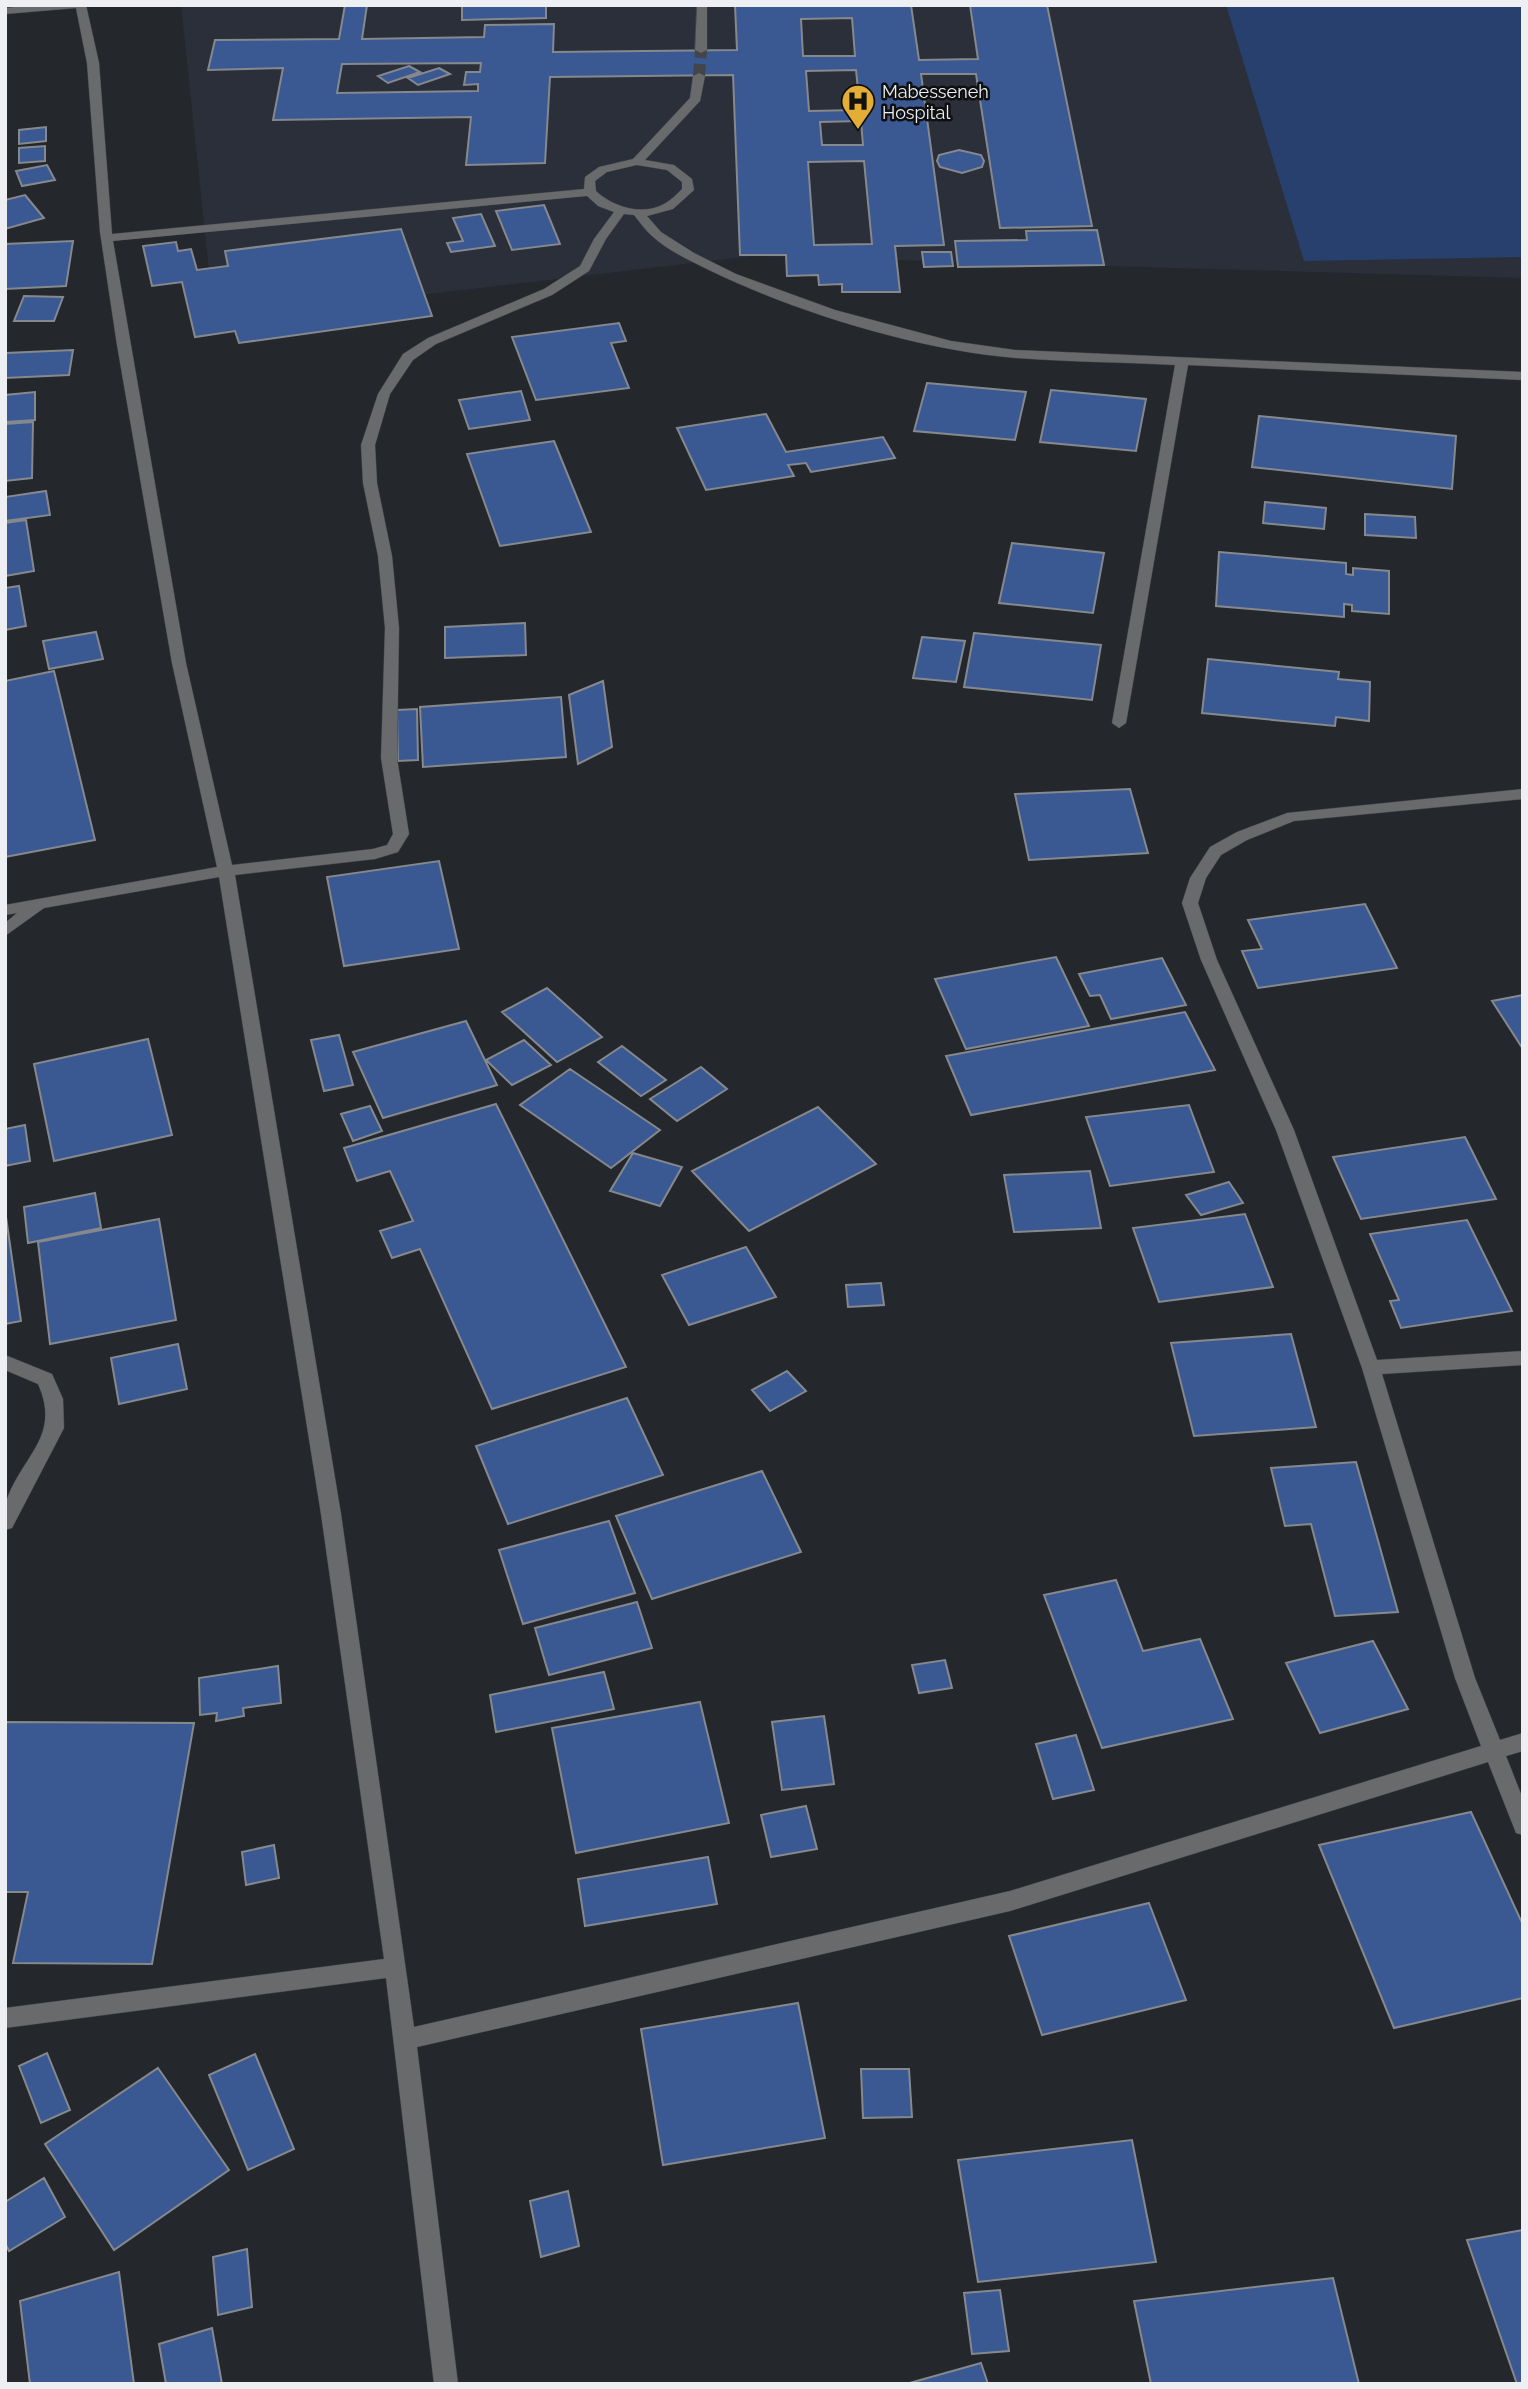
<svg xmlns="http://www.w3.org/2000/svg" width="1528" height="2389" font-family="Raleway,sans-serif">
<rect width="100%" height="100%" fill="#24272b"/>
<!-- built -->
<path fill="#2a2f39" d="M 181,5 L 1523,5 L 1523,278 L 753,256 L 214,319 Z"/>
<!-- green -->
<path fill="#28406e" d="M 1226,5 L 1523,5 L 1523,257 L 1304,261 Z"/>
<!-- building -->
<path fill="#3a5892" stroke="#85888d" stroke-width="2" fill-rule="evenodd" d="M 345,5 L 367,5 L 362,39 L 484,37 L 485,25 L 554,24 L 553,52 L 737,50 L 735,5 L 911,5 L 919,60 L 978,59 L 970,5 L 1047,5 L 1092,226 L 1000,228 L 976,74 L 921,74 L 944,245 L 895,246 L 900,292 L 842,292 L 842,284 L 819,285 L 818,275 L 787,276 L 786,255 L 740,255 L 733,75 L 550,77 L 545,163 L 466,165 L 471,117 L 273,120 L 283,68 L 208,70 L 215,40 L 339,39 ZM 852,18 L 855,56 L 803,56 L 801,19 ZM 481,63 L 480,72 L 466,72 L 464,85 L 478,84 L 478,91 L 337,93 L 342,64 ZM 856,70 L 860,110 L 809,111 L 806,71 ZM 861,121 L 863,145 L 822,145 L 820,122 ZM 864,161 L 872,244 L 814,245 L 808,162 Z
M 462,5 L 546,5 L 546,18 L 462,20 Z
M 409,66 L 420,72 L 388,83 L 378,76 Z
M 439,68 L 450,74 L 418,85 L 408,78 Z
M 46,127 L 46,141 L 19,144 L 19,130 Z
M 45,146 L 45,161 L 19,163 L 19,148 Z
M 959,150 L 981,155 L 984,161 L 982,167 L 962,173 L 940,167 L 937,161 L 939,155 Z
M 47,165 L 55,180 L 22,186 L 16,171 Z
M 25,195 L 44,218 L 5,229 L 5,200 Z
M 544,205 L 560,244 L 512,250 L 496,211 Z
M 481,214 L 495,246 L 451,252 L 447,243 L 463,241 L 453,218 Z
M 401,229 L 432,316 L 239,343 L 235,331 L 195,337 L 182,282 L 152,286 L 143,246 L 176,242 L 178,251 L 191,249 L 197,270 L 228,266 L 225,251 Z
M 1097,230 L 1104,265 L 958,267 L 955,241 L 1027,240 L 1026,231 Z
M 73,241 L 66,286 L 5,289 L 5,244 Z
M 922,252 L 951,252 L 953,266 L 924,267 Z
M 24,296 L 63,297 L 54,321 L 14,321 Z
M 619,323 L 626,341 L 611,343 L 629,388 L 536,400 L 512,337 Z
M 73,350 L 69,375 L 5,378 L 6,353 Z
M 927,383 L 1026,392 L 1015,440 L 914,431 Z
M 1051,390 L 1146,399 L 1136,451 L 1040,442 Z
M 521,391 L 530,420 L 469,429 L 459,400 Z
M 35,392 L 35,420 L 5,422 L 5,395 Z
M 766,414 L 786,452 L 883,437 L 895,458 L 811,472 L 806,463 L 788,465 L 794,476 L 706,490 L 677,428 Z
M 1259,416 L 1456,436 L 1452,489 L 1252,467 Z
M 33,422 L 32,478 L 5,481 L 5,424 Z
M 554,441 L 591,532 L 500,546 L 467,454 Z
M 46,491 L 50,515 L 5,521 L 5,497 Z
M 1265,502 L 1326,508 L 1324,529 L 1263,523 Z
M 1365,514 L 1415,517 L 1416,538 L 1365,535 Z
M 26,520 L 34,571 L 5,576 L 5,523 Z
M 1012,543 L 1104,553 L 1093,613 L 999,603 Z
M 1219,552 L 1346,563 L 1346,574 L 1353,575 L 1353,568 L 1389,571 L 1389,614 L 1352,611 L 1352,605 L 1344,604 L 1344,617 L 1216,606 Z
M 19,586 L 26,626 L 5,630 L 5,588 Z
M 525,623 L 526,655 L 445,658 L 445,627 Z
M 96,632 L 103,659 L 49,669 L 43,641 Z
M 974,633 L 1101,645 L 1092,700 L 964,687 Z
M 922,637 L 965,641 L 956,682 L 913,678 Z
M 1208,659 L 1339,672 L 1338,679 L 1370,682 L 1369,721 L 1336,717 L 1335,726 L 1202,713 Z
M 54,671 L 95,840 L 5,857 L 5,681 Z
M 603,681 L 612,747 L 578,764 L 569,695 Z
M 561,697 L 566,757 L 423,767 L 420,707 Z
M 417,709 L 418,760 L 398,761 L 397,710 Z
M 1130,789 L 1148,853 L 1029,860 L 1015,794 Z
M 439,861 L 459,949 L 344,966 L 327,877 Z
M 1365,904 L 1397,968 L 1258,988 L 1242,951 L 1262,949 L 1248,920 Z
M 1056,957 L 1089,1026 L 966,1049 L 935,979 Z
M 1162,958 L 1186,1005 L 1111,1019 L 1100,995 L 1090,996 L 1079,974 Z
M 547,988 L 602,1037 L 557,1062 L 502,1012 Z
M 1523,995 L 1523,1049 L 1492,1001 Z
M 1185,1012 L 1215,1070 L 971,1115 L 946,1056 Z
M 466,1021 L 497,1085 L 383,1118 L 353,1052 Z
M 339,1035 L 353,1085 L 324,1091 L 311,1040 Z
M 148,1039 L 172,1135 L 54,1161 L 34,1064 Z
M 524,1040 L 551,1065 L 512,1085 L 486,1060 Z
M 622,1046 L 666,1080 L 641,1096 L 598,1062 Z
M 701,1067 L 727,1089 L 677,1121 L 650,1099 Z
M 570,1069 L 660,1130 L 611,1168 L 520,1105 Z
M 496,1104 L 626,1367 L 492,1409 L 420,1249 L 392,1258 L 380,1231 L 413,1221 L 390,1171 L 357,1181 L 344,1148 Z
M 1189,1105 L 1214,1172 L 1110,1186 L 1086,1117 Z
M 370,1106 L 382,1131 L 353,1141 L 341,1114 Z
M 818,1107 L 876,1164 L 749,1231 L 692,1171 Z
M 25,1125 L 30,1161 L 5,1166 L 5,1129 Z
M 1465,1137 L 1496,1199 L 1361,1219 L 1333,1157 Z
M 633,1153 L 682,1167 L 660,1206 L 610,1191 Z
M 1090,1171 L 1101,1228 L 1014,1232 L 1004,1175 Z
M 1229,1182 L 1243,1203 L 1201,1215 L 1186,1195 Z
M 95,1193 L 101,1228 L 28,1243 L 24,1207 Z
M 5,1210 L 21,1321 L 5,1324 Z
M 1245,1214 L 1273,1287 L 1159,1302 L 1133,1228 Z
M 159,1219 L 176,1320 L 50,1344 L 38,1242 Z
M 1467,1220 L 1512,1311 L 1401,1328 L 1390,1301 L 1399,1300 L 1370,1234 Z
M 746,1247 L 776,1297 L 689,1325 L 662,1275 Z
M 881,1283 L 884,1305 L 848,1307 L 846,1285 Z
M 1291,1334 L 1316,1427 L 1194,1436 L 1171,1343 Z
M 178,1344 L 187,1389 L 119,1404 L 111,1358 Z
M 787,1371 L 806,1391 L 770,1411 L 752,1390 Z
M 627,1398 L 663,1475 L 508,1524 L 476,1446 Z
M 1356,1462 L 1398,1612 L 1335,1616 L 1311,1524 L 1285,1526 L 1271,1468 Z
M 762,1471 L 801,1552 L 652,1599 L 616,1516 Z
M 609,1521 L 635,1593 L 523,1624 L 499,1550 Z
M 1116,1580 L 1143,1651 L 1200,1639 L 1233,1719 L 1102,1748 L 1044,1595 Z
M 637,1602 L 652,1648 L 549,1675 L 535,1628 Z
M 1373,1641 L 1408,1709 L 1320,1733 L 1286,1663 Z
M 945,1660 L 952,1688 L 919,1693 L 912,1665 Z
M 278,1666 L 281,1703 L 243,1708 L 244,1716 L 216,1721 L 217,1713 L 200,1715 L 199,1678 Z
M 604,1672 L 614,1709 L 496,1732 L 490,1695 Z
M 700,1702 L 729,1823 L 576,1853 L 552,1728 Z
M 824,1716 L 834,1784 L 782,1790 L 772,1722 Z
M 5,1722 L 194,1723 L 152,1964 L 13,1963 L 28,1892 L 5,1892 Z
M 1076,1735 L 1094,1790 L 1053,1799 L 1036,1744 Z
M 806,1806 L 817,1849 L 771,1857 L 761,1815 Z
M 1471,1812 L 1523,1925 L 1523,1998 L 1394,2028 L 1319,1845 Z
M 274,1845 L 279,1878 L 246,1885 L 242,1852 Z
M 708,1857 L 717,1904 L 585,1926 L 578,1879 Z
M 1149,1903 L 1186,2000 L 1042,2035 L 1009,1936 Z
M 798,2003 L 825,2138 L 663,2165 L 641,2029 Z
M 47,2053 L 70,2110 L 41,2123 L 19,2066 Z
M 255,2054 L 294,2149 L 248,2170 L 209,2075 Z
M 158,2068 L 229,2170 L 114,2250 L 45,2144 Z
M 861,2069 L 909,2069 L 912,2117 L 863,2118 Z
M 1132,2140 L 1156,2262 L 978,2282 L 958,2160 Z
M 44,2178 L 65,2217 L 9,2251 L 5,2243 L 5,2202 Z
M 568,2191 L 579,2246 L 541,2257 L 530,2201 Z
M 1523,2230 L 1523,2384 L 1517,2384 L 1467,2240 Z
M 247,2249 L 252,2307 L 218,2315 L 213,2257 Z
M 119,2272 L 134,2384 L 30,2384 L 20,2301 Z
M 1333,2278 L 1359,2384 L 1151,2384 L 1134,2301 Z
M 1000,2290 L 1009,2351 L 972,2354 L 964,2293 Z
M 212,2328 L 222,2384 L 166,2384 L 159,2344 Z
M 981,2363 L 988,2384 L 906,2384 Z"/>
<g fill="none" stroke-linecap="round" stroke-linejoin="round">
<!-- street-tunnel -->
<path stroke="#424549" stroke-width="12" stroke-dasharray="12 6" stroke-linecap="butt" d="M 699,76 L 701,50"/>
<defs>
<path id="street" d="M 34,5 L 86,5 L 99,63 L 112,234 L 584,189 L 585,177 L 599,167 L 633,159 L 690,98 L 693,76 L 699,73 L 705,76 L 700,101 L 645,160 L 674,165 L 692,179 L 694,190 L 673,209 L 647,216 L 661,232 L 694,253 L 736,274 L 835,310 L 951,341 L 1015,350 L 1523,372 L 1523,380 L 1188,365 L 1126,723 L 1119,728 L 1112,723 L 1175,365 C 1122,362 1069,362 1016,358 C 919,350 798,313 711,271 C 691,261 668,251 652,236 C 645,230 640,222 634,215 L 624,214 L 606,239 L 589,271 L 552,295 L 436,344 L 413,360 L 390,394 L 375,445 L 377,483 L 392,556 L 399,628 L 397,758 L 409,834 L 398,852 L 375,859 L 235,875 L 341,1514 L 414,2027 L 1010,1891 L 1481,1746 L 1455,1678 L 1362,1368 L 1276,1130 L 1201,960 L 1182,903 L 1190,878 L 1210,847 L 1237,832 L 1287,813 L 1523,789 L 1523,799 L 1294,821 L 1247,840 L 1221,855 L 1206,878 L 1198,903 L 1217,960 L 1294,1130 L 1377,1360 L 1523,1351 L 1523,1365 L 1382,1374 L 1475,1678 L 1500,1740 L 1523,1733 L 1523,1751 L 1506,1756 L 1523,1799 L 1523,1835 L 1516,1833 L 1488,1762 L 1010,1911 L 417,2047 L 458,2384 L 434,2384 L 386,1978 L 5,2028 L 5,2008 L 384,1959 L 321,1514 L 219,877 L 44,908 L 5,936 L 5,923 L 17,913 L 5,915 L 5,905 L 217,867 L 172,663 L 117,345 L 100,232 L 87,63 L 76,8 L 5,14 L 5,8 ZM 637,165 L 667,170 L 682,182 L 682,189 C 677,194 671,200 664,204 C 642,216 613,207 596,191 L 595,181 L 607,172 ZM 587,196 L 598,206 L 614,212 L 594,239 L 580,266 L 544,289 L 428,338 L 403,354 L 378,394 L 361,445 L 363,483 L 378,556 L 385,628 L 381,758 L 393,834 L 387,845 L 373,849 L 232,865 L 186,663 L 113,241 Z
M 697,5 L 707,5 L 707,50 L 701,53 L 695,50 Z
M 5,1355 L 52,1374 L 63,1399 L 64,1428 L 12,1528 L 5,1530 C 5,1521 3,1510 6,1502 C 21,1456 62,1437 38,1384 L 5,1370 Z"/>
</defs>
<!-- street casing -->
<use href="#street" stroke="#404347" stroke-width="1"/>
<!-- street -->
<use href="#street" fill="#696a6c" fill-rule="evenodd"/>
</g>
<!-- icons -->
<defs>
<symbol id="hospital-pin" viewBox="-11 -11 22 30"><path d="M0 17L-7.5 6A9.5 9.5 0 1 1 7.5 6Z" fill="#e4ad35" stroke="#0e0f11"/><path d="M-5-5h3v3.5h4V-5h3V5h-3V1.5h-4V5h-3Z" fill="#111"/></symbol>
</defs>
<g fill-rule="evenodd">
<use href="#hospital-pin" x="839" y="82" width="38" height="52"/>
</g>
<g text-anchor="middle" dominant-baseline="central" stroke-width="5" stroke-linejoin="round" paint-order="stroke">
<!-- far-poi labels -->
<g font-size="18" fill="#edeff2" stroke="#0e0f11" text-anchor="start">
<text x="882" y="91">Mabesseneh<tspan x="882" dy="21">Hospital</tspan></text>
</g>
</g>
<!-- border -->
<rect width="1528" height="2389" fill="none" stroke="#edeff2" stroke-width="14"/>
</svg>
